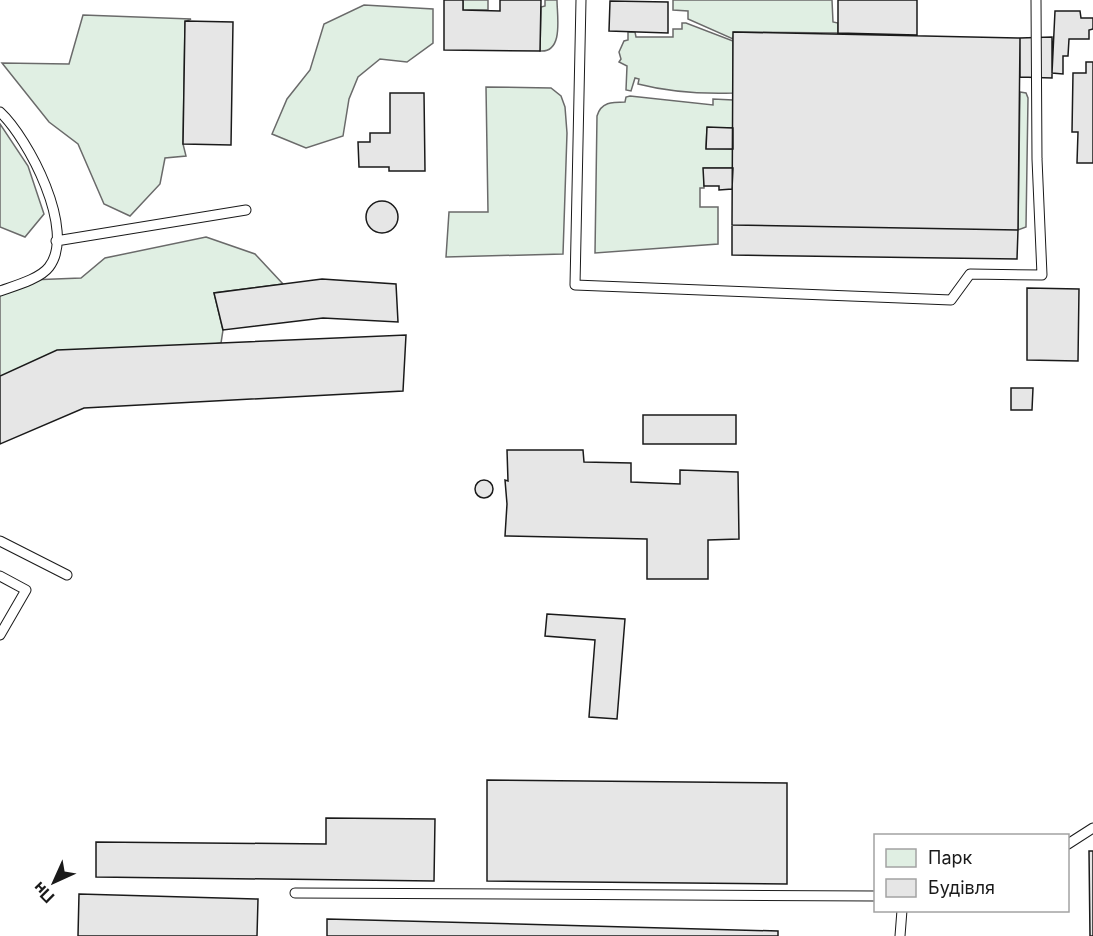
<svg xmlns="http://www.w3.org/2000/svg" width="1093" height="936" font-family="Inter,sans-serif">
<rect width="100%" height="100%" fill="#fff"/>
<!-- green -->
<path fill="#e0efe3" stroke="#6a6a6a" stroke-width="1.5" d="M 463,0 L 488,0 L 488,10 L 463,10 Z
M 545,0 L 557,0 C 557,16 564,53 540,51 L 541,7 L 545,6 Z
M 673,0 L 832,0 L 833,22 L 838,23 L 838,33 L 734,32 L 733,39 L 688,19 L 688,11 L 673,10 Z
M 364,5 L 433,9 L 433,43 L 407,62 L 380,59 L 358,77 L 349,99 L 343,136 L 306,148 L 272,134 L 287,99 L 310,70 L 324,24 Z
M 83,15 L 191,19 L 185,22 L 183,144 L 186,156 L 165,158 L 160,184 L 130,216 L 104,204 L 78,144 L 49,122 L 2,63 L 69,64 Z
M 682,23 L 686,23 L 733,41 L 733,93 C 701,94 669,92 638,84 L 639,79 L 635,78 L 631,91 L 626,90 L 627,66 L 619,62 L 621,59 L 619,52 L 624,41 L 628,40 L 628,32 L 635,32 L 636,37 L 673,37 L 673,29 L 682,29 Z
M 486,87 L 551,88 L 561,96 L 565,107 L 567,133 L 563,254 L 446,257 L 449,212 L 488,212 Z
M 1020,92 L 1026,93 L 1028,98 L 1026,227 L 1018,230 Z
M 630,96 L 713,105 L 713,99 L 733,100 L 733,128 L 707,128 L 706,148 L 733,149 L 733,168 L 704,168 L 704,188 L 700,188 L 700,207 L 718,207 L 718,244 L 595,253 L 597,116 C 601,102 612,102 625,102 L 626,97 Z
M 0,124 L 28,166 L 44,214 L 25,237 L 0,227 Z
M 206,237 L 255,254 L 283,284 L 214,293 L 223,330 L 221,343 L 0,376 L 0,291 L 29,280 L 81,278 L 105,258 Z"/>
<!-- building -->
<path fill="#e6e6e6" stroke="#1a1a1a" stroke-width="1.5" d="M 444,0 L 463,0 L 463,10 L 500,11 L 500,0 L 541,0 L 540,51 L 444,50 Z
M 838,0 L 917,0 L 917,35 L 838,33 Z
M 610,1 L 668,2 L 668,33 L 609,31 Z
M 1055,11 L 1080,11 L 1081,18 L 1093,18 L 1093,29 L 1089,30 L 1089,39 L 1069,39 L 1068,56 L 1063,56 L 1063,74 L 1052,73 Z
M 185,21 L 233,22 L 231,145 L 183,144 Z
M 733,32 L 1020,38 L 1018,230 L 732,225 Z
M 1052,37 L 1052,78 L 1020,77 L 1020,38 Z
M 1086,62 L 1093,62 L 1093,163 L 1077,163 L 1078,132 L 1072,132 L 1073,73 L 1086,73 Z
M 390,93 L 424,93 L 425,171 L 389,171 L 389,167 L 359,167 L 358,142 L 370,142 L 370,133 L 390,133 Z
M 707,127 L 733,128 L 733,149 L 706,149 Z
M 703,168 L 733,168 L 732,189 L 719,190 L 719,186 L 704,186 Z
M366 217a16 16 0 1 1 32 0a16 16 0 1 1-32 0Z
M 732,225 L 1018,230 L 1017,259 L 732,255 Z
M 322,279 L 396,284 L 398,322 L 323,318 L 223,330 L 214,293 Z
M 1027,288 L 1079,289 L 1078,361 L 1027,360 Z
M 406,335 L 403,391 L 84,408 L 0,444 L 0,376 L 57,350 Z
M 1011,388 L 1033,388 L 1032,410 L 1011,410 Z
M 643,415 L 736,415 L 736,444 L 643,444 Z
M 507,450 L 583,450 L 584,462 L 631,463 L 631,482 L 680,484 L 680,470 L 738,472 L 739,539 L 708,540 L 708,579 L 647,579 L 647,539 L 505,536 L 507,504 L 505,480 L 508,481 Z
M475 489a9 9 0 1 1 18 0a9 9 0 1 1-18 0Z
M 547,614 L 625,619 L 617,719 L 589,717 L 595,640 L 545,636 Z
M 487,780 L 787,783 L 787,884 L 487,881 Z
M 326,818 L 435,819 L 434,881 L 96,877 L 96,842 L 326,844 Z
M 1089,851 L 1093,851 L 1093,936 L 1090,936 Z
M 79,894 L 258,899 L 257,936 L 78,936 Z
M 327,919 L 778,931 L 778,936 L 327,936 Z"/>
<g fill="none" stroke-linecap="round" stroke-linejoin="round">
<defs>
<path id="service" d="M 581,0 L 575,285 L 951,300 L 970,274 L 1042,275 L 1037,159 L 1036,0
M 0,112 C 28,138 77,231 49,267 C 40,279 14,286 0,291
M 56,241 L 246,210
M 0,541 L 67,575
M 0,576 L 26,590 L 0,635
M 1068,844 L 1093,828
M 295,893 L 876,896
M 900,936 L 902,910"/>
</defs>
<!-- service casing -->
<use href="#service" stroke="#1a1a1a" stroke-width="11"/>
<!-- service -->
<use href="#service" stroke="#fff" stroke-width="9"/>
</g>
<!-- legend -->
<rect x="874" y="834" width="195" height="78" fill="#ffffff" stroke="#a3a3a3" stroke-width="1.5"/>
<rect x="886" y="849" width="30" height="18" fill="#e0efe3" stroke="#a3a3a3" stroke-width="1.5"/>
<text x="928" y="864" font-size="18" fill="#1a1a1a">Парк</text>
<rect x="886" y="879" width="30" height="18" fill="#e6e6e6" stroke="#a3a3a3" stroke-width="1.5"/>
<text x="928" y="894" font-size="18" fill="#1a1a1a">Будівля</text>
<!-- north arrow -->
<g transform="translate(54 882) rotate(225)" stroke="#ffffff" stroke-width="4.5" paint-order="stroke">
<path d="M0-4.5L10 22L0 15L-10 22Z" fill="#1a1a1a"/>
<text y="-9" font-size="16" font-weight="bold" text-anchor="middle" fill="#1a1a1a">Пн</text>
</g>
</svg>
